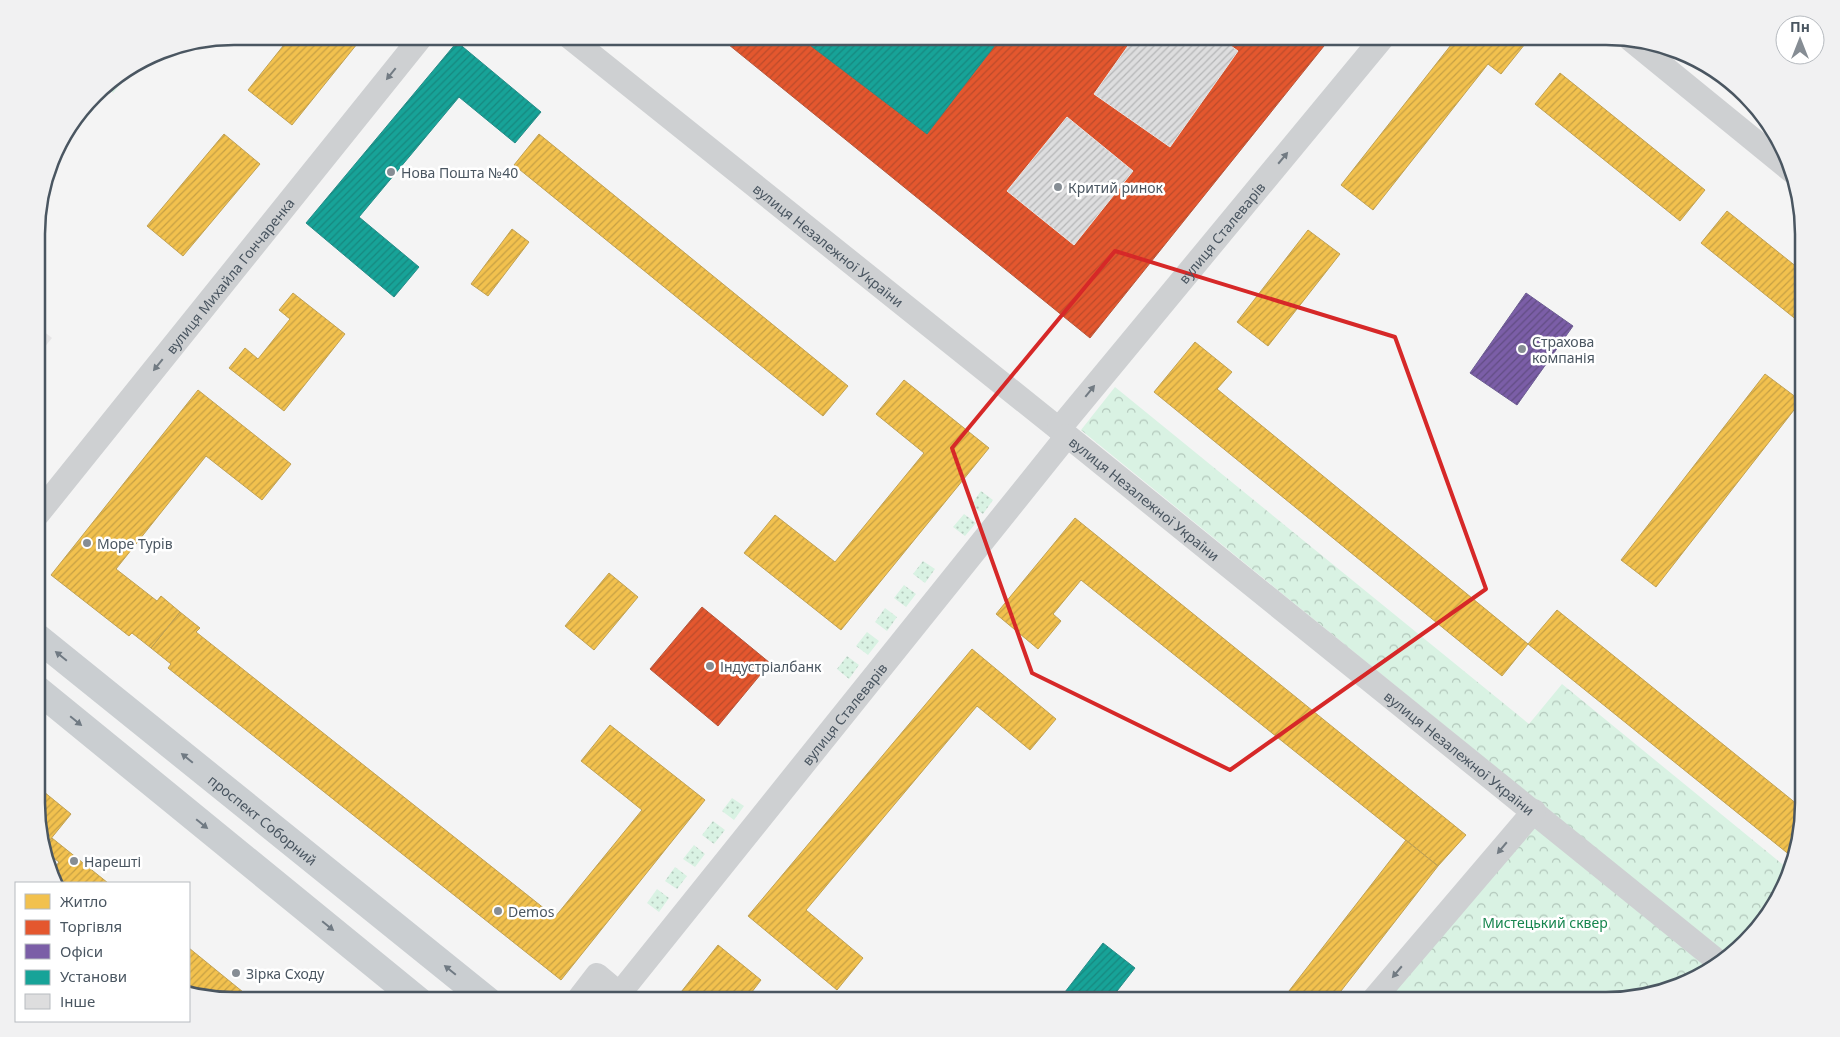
<svg xmlns="http://www.w3.org/2000/svg" width="1840" height="1037" font-family="'Noto Sans',sans-serif">
<defs>
<pattern id="grass-dots" width="8" height="8" patternUnits="userSpaceOnUse" patternTransform="scale(1.25)"><rect width="8" height="8" fill="#d9f2e3"/><path d="M2 2h.1M6 6h.1" fill="none" stroke="#b2c7bb" stroke-width="1.8" stroke-linecap="round"/></pattern>
<pattern id="forest-crowns" width="20" height="18" patternUnits="userSpaceOnUse" patternTransform="scale(1.25)"><rect width="20" height="18" fill="#d9f2e3"/><path d="M2 6a3 3 0 1 1 6 0M12 15a3 3 0 1 1 6 0" fill="none" stroke="#b2c7bb"/></pattern>
<pattern id="homes-hatch" width="6" height="6" patternUnits="userSpaceOnUse" patternTransform="scale(1.25)"><rect width="6" height="6" fill="#f2c14e"/><path d="M-1 1l2-2M0 6l6-6M5 7l2-2" fill="none" stroke="#c6a044"/></pattern>
<pattern id="shops-hatch" width="6" height="6" patternUnits="userSpaceOnUse" patternTransform="scale(1.25)"><rect width="6" height="6" fill="#e4572e"/><path d="M-1 1l2-2M0 6l6-6M5 7l2-2" fill="none" stroke="#bb4b2b"/></pattern>
<pattern id="offices-hatch" width="6" height="6" patternUnits="userSpaceOnUse" patternTransform="scale(1.25)"><rect width="6" height="6" fill="#7b5ea7"/><path d="M-1 1l2-2M0 6l6-6M5 7l2-2" fill="none" stroke="#624d84"/></pattern>
<pattern id="public-hatch" width="6" height="6" patternUnits="userSpaceOnUse" patternTransform="scale(1.25)"><rect width="6" height="6" fill="#17a398"/><path d="M-1 1l2-2M0 6l6-6M5 7l2-2" fill="none" stroke="#17887f"/></pattern>
<pattern id="building-hatch" width="6" height="6" patternUnits="userSpaceOnUse" patternTransform="scale(1.25)"><rect width="6" height="6" fill="#ddddde"/><path d="M-1 1l2-2M0 6l6-6M5 7l2-2" fill="none" stroke="#b5b6b7"/></pattern>
</defs>
<rect width="100%" height="100%" fill="#f4f4f4"/>
<!-- education -->
<path fill="#e6e5e6" d="M 38,327 L 52,338 L 38,355 Z"/>
<!-- grass -->
<path fill="url(#grass-dots)" d="M 981,491 L 993,500 L 983,514 L 971,505 Z
M 964,514 L 976,523 L 965,536 L 953,527 Z
M 923,561 L 935,569 L 925,583 L 913,574 Z
M 904,585 L 916,594 L 906,607 L 894,598 Z
M 885,608 L 897,617 L 887,631 L 875,622 Z
M 867,632 L 879,641 L 868,655 L 856,646 Z
M 847,656 L 859,665 L 849,679 L 837,669 Z
M 732,798 L 744,806 L 734,820 L 722,811 Z
M 713,821 L 725,830 L 714,844 L 702,835 Z
M 694,845 L 705,854 L 695,867 L 683,859 Z
M 675,867 L 687,876 L 677,889 L 665,881 Z
M 657,889 L 669,898 L 659,912 L 647,903 Z"/>
<!-- forest -->
<path fill="url(#forest-crowns)" d="M 1115,387 L 1529,724 L 1562,684 L 1787,868 L 1777,901 L 1746,943 L 1728,956 L 1081,430 Z
M 1534,811 L 1721,962 L 1705,974 L 1618,1000 L 1373,1000 Z"/>
<!-- pitch -->
<path fill="#d9f2e3" d="M 135,66 L 113,93 L 104,85 Z
M 89,104 L 94,108 L 53,160 L 57,147 Z"/>
<!-- homes -->
<path fill="url(#homes-hatch)" stroke="#c0a154" d="M 291,36 L 347,36 L 357,44 L 292,125 L 248,90 Z
M 1458,36 L 1516,36 L 1525,44 L 1501,74 L 1488,64 L 1373,210 L 1341,185 Z
M 1560,73 L 1705,190 L 1680,221 L 1535,104 Z
M 224,134 L 260,164 L 183,256 L 147,226 Z
M 539,134 L 848,386 L 823,416 L 514,165 Z
M 1727,211 L 1803,272 L 1803,325 L 1701,243 Z
M 512,229 L 529,242 L 488,296 L 471,284 Z
M 1308,230 L 1340,254 L 1268,346 L 1237,322 Z
M 293,293 L 345,334 L 284,411 L 229,368 L 245,348 L 258,359 L 290,319 L 279,310 Z
M 1195,342 L 1232,372 L 1217,389 L 1528,644 L 1502,676 L 1154,392 Z
M 1765,374 L 1801,401 L 1656,587 L 1621,560 Z
M 904,380 L 989,448 L 841,630 L 744,553 L 775,515 L 835,562 L 924,453 L 876,414 Z
M 198,390 L 291,464 L 262,500 L 206,456 L 116,569 L 157,601 L 161,596 L 180,612 L 151,648 L 132,633 L 129,636 L 51,575 Z
M 1075,518 L 1255,664 L 1466,835 L 1438,866 L 1081,580 L 1053,614 L 1061,621 L 1038,649 L 996,614 Z
M 609,573 L 638,597 L 594,650 L 565,626 Z
M 1557,610 L 1803,809 L 1803,815 L 1791,856 L 1528,644 Z
M 180,612 L 200,628 L 196,632 L 555,917 L 642,810 L 581,761 L 610,725 L 705,800 L 561,980 L 168,668 L 171,664 L 151,648 Z
M 972,649 L 1056,719 L 1030,750 L 977,706 L 806,910 L 863,958 L 837,990 L 748,916 Z
M 38,787 L 71,814 L 45,846 L 38,828 Z
M 52,838 L 108,883 L 59,883 L 53,870 L 59,862 L 47,853 L 45,846 Z
M 1406,840 L 1438,866 L 1334,1000 L 1282,1000 Z
M 718,945 L 761,980 L 745,1001 L 674,1001 Z
M 189,948 L 254,1001 L 234,1001 L 189,995 Z"/>
<!-- shops -->
<path fill="url(#shops-hatch)" stroke="#b6573d" d="M 718,36 L 1332,36 L 1090,338 Z
M 702,607 L 770,663 L 718,726 L 650,669 Z"/>
<!-- offices -->
<path fill="url(#offices-hatch)" stroke="#6c5c92" d="M 1526,293 L 1573,326 L 1517,405 L 1470,373 Z"/>
<!-- public -->
<path fill="url(#public-hatch)" stroke="#268c88" d="M 798,36 L 1002,36 L 927,134 Z
M 457,42 L 541,112 L 515,143 L 459,97 L 359,217 L 419,267 L 394,297 L 306,223 Z
M 1103,943 L 1135,968 L 1110,1000 L 1058,1001 Z"/>
<!-- building -->
<path fill="url(#building-hatch)" stroke="#e5e6e7" d="M 1135,36 L 1217,36 L 1238,51 L 1170,147 L 1094,94 Z
M 1067,117 L 1133,171 L 1074,245 L 1007,191 Z"/>
<g fill="none" stroke-linecap="round" stroke-linejoin="round">
<!-- minor -->
<g stroke="#ced0d2" stroke-width="24">
<path id="s1" d="M 568,36 L 1085,450 L 1720,963"/>
<path d="M 1631,40 L 1794,173"/>
<path id="s2" d="M 1059,429 L 1384,36"/>
<path id="s3" d="M 38,514 L 422,36"/>
<path id="s4" d="M 620,993 L 1067,436"/>
<path d="M 1373,1000 L 1534,811"/>
<path d="M 577,1001 L 597,975 L 628,1001"/>
</g>
<!-- major -->
<g stroke="#caced1" stroke-width="28">
<path id="s5" d="M 38,638 L 488,1001"/>
<path d="M 38,690 L 419,1001"/>
</g>
</g>
<!-- one-way arrows -->
<defs><path id="oneway-solid" d="M-6-.8H1V-3.2L6.5 0L1 3.2V.8H-6Z" transform="scale(1.25)"/></defs>
<g fill="#727b83">
<use href="#oneway-solid" transform="translate(391 74) rotate(129)"/>
<use href="#oneway-solid" transform="translate(1283 158) rotate(-50)"/>
<use href="#oneway-solid" transform="translate(158 365) rotate(129)"/>
<use href="#oneway-solid" transform="translate(1090 391) rotate(-51)"/>
<use href="#oneway-solid" transform="translate(1502 848) rotate(130)"/>
<use href="#oneway-solid" transform="translate(1397 972) rotate(130)"/>
</g>
<g fill="#707a83">
<use href="#oneway-solid" transform="translate(61 656) rotate(-141)"/>
<use href="#oneway-solid" transform="translate(76 721) rotate(39)"/>
<use href="#oneway-solid" transform="translate(187 758) rotate(-141)"/>
<use href="#oneway-solid" transform="translate(202 824) rotate(39)"/>
<use href="#oneway-solid" transform="translate(328 926) rotate(39)"/>
<use href="#oneway-solid" transform="translate(450 970) rotate(-141)"/>
</g>
<!-- marked area -->
<path fill="none" stroke="#d62828" stroke-width="4" stroke-linejoin="round" d="M 1115,251 L 1395,337 L 1486,589 L 1230,770 L 1032,673 L 952,448 Z"/>
<!-- markers -->
<g fill="#868d94" stroke="#fff" stroke-width="2">
<circle cx="391" cy="172" r="5"/>
<circle cx="1058" cy="187" r="5"/>
<circle cx="1522" cy="349" r="5"/>
<circle cx="87" cy="543" r="5"/>
<circle cx="710" cy="666" r="5"/>
<circle cx="74" cy="861" r="5"/>
<circle cx="498" cy="911" r="5"/>
<circle cx="236" cy="973" r="5"/>
</g>
<g text-anchor="middle" dominant-baseline="central" stroke-width="5" stroke-linejoin="round" paint-order="stroke">
<!-- poi labels -->
<g font-size="14" fill="#4a5661" stroke="#fff" text-anchor="start">
<text x="401" y="172">Нова Пошта №40</text>
<text x="1068" y="187">Критий ринок</text>
<text x="1532" y="341">Страхова<tspan x="1532" dy="16">компанія</tspan></text>
<text x="97" y="543">Море Турiв</text>
<text x="720" y="666">Індустріалбанк</text>
<text x="84" y="861">Нарешті</text>
<text x="508" y="911">Demos</text>
<text x="246" y="973">Зірка Сходу</text>
</g>
<!-- street labels -->
<g font-size="14" fill="#4a5661" stroke="#fff">
<text stroke="none"><textPath href="#s2" startOffset="255">вулиця Сталеварів</textPath></text>
<text stroke="none"><textPath href="#s1" startOffset="334">вулиця Незалежної України</textPath></text>
<text stroke="none"><textPath href="#s3" startOffset="306">вулиця Михайла Гончаренка</textPath></text>
<text stroke="none"><textPath href="#s1" startOffset="739">вулиця Незалежної України</textPath></text>
<text stroke="none"><textPath href="#s4" startOffset="358">вулиця Сталеварів</textPath></text>
<text stroke="none"><textPath href="#s1" startOffset="1144">вулиця Незалежної України</textPath></text>
<text stroke="none"><textPath href="#s5" startOffset="289">проспект Соборний</textPath></text>
</g>
<!-- park labels -->
<g font-size="14" fill="#17864f" stroke="#fff">
<text x="1545" y="922">Мистецький сквер</text>
</g>
</g>
<!-- crop -->
<path d="M0 0H1840V1037H0ZM234 45H1606A189 189 0 0 1 1795 234V803A189 189 0 0 1 1606 992H234A189 189 0 0 1 45 803V234A189 189 0 0 1 234 45Z" fill="#f1f1f2" fill-rule="evenodd"/>
<path fill="none" stroke="#4a5661" stroke-width="2.5" d="M234 45H1606A189 189 0 0 1 1795 234V803A189 189 0 0 1 1606 992H234A189 189 0 0 1 45 803V234A189 189 0 0 1 234 45Z"/>
<!-- legend -->
<rect x="15" y="882" width="175" height="140" fill="#ffffff" stroke="#b7bbc0"/>
<rect x="25" y="894" width="25" height="15" fill="#f2c14e" stroke="#b7bbc0"/>
<text x="60" y="907" font-size="15" fill="#4a5661">Житло</text>
<rect x="25" y="920" width="25" height="15" fill="#e4572e" stroke="#b7bbc0"/>
<text x="60" y="932" font-size="15" fill="#4a5661">Торгівля</text>
<rect x="25" y="944" width="25" height="15" fill="#7b5ea7" stroke="#b7bbc0"/>
<text x="60" y="957" font-size="15" fill="#4a5661">Офіси</text>
<rect x="25" y="970" width="25" height="15" fill="#17a398" stroke="#b7bbc0"/>
<text x="60" y="982" font-size="15" fill="#4a5661">Установи</text>
<rect x="25" y="994" width="25" height="15" fill="#ddddde" stroke="#b7bbc0"/>
<text x="60" y="1007" font-size="15" fill="#4a5661">Інше</text>
<!-- north arrow -->
<g transform="translate(1800 40)"><circle r="24" fill="#ffffff" stroke="#b7bbc0"/>
<path d="M0-4L9 19L0 12L-9 19Z" fill="#868d94"/>
<text y="-8" font-size="14" font-weight="bold" text-anchor="middle" fill="#4a5661">Пн</text>
</g>
</svg>
